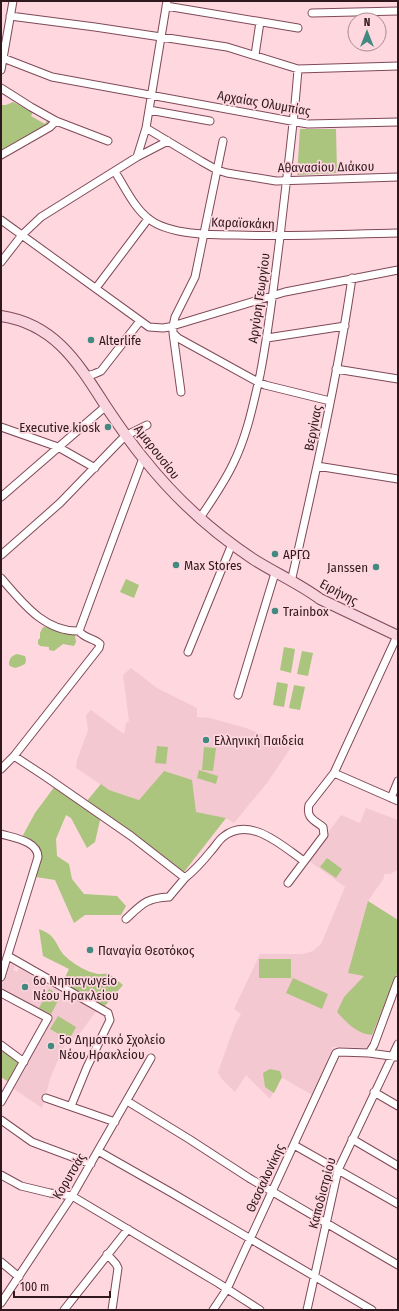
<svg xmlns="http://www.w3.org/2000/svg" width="399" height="1311" font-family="'Fira Sans Condensed',sans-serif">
<rect width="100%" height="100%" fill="#fed7df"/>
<!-- built -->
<path fill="#f4c8d1" d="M 131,668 L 157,688 L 197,708 L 197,717 L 210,718 L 246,728 L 292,746 L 267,783 L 234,823 L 226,818 L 196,812 L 164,771 L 139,800 L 109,790 L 76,768 L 77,760 L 88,730 L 86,715 L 91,710 L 124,734 L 126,723 L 129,721 L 123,675 Z
M 366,808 L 398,820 L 398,870 L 390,874 L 384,874 L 384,878 L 368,901 L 398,920 L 398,971 L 368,1046 L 366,1048 L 333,1047 L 312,1095 L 281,1077 L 270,1099 L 246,1075 L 235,1092 L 221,1078 L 218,1072 L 235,1025 L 241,1014 L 234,1009 L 260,954 L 303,954 L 313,951 L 321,944 L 345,887 L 308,860 L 341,815 L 360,823 Z
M 12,964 L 15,966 L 13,970 L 17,972 L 19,968 L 49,986 L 97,1010 L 78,1036 L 68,1040 L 62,1050 L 50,1079 L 42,1108 L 14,1089 L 51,1022 L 51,1017 L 1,988 L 8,966 Z"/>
<!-- green -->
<path fill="#abc47e" d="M 13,102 L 33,112 L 31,116 L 45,124 L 48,119 L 51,121 L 50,123 L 1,151 L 1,105 L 6,105 Z
M 300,129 L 336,129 L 337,173 L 297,175 Z
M 126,579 L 139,585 L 134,598 L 120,592 Z
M 43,627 C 50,627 55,631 62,632 C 66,634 71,633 75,635 L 76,642 L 74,646 L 63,644 L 54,651 L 49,650 L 49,647 L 40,646 L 38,644 L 38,640 L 40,638 L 40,633 Z
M 284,647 L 295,649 L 291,673 L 280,670 Z
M 302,651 L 313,653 L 308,676 L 297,674 Z
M 17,654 L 25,656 L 26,660 L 25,664 C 19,667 15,670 9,665 C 9,659 11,656 17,654 Z
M 277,682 L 288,684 L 284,707 L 273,705 Z
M 294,685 L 305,687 L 300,710 L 289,708 Z
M 157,746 L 168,747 L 166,764 L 155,763 Z
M 204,747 L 216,748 L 213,771 L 202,770 Z
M 199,770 L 218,776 L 216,784 L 197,778 Z
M 164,771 L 192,780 L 196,812 L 226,818 L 184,872 L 86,802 L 101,784 L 109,790 L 139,800 Z
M 55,786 L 83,806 L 100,820 L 95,842 L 87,848 L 71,818 L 66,815 L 56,839 L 57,856 L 69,864 L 72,879 L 84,894 L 117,896 L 126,906 L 121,915 L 85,915 L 74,923 L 55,880 L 36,877 L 42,854 C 39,843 32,841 22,837 L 35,813 Z
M 327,858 L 342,869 L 336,878 L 320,867 Z
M 368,901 L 398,920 L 398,971 L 372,1035 C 357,1034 347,1023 337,1012 L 344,997 L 364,976 L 348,973 Z
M 39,929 C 43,931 49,933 52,937 C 57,942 59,950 64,955 C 74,965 95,978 108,973 L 123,985 L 104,1007 L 62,984 L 69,969 L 43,956 Z
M 259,959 L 291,959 L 291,978 L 259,978 Z
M 293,978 L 328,994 L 322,1009 L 286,993 Z
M 49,989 L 61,995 L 51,1014 L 39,1008 Z
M 58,1016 L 76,1027 L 69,1040 L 50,1029 Z
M 5,1049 L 22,1062 L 10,1083 L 1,1077 L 1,1054 Z
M 270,1069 L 280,1071 L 282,1077 L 274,1093 L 265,1087 L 263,1073 Z"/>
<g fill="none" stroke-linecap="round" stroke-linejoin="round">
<defs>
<path id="street" d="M 166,6 L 298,28
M 312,13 L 398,11
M 10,16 L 95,27 L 227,47 L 298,69 L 398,66
M 255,55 L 260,22
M 3,58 L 52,77 L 302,123 L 308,124 L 398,122
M 1,70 L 13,1
M 1,88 L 31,107 L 56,121 L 108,141
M 149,110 L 210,121
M 146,128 L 201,161 L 217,170 L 227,173 L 276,181 L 398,177
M 223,141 L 195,277 L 175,317 L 173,326 L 173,333 L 178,338 L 258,382 L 265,385 L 330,401
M 1,155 L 50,127 L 56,121
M 137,157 L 146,128 L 167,1
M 115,172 C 125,187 134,208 149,219 C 169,235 212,235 237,235 C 291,237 344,234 398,233
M 1,220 L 149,327 L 163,328 L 169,327 L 285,292 L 398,270
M 1,262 L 22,235 L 41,217 L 137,157 L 168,141
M 96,288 L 148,219
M 173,333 L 181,392
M 267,338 L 345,326
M 336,369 L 398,379
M 86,376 L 94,374 L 101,371 L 140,321
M 1,427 L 58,447 L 95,468
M 317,466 L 398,479
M 1,497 L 106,406
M 200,518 C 212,500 224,483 233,464 C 247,436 253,405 260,375 C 269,329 274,283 280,237 C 286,181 294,125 298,69
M 1,555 L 60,503 L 121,440 L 127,435 L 147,425
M 1,578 C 22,602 44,632 79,631
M 291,582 C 314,481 337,380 352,278
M 79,631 L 143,458
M 188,652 L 232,544
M 238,695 L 275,573
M 14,756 L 46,777 L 131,836 L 185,878 C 195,870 203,861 211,851 C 215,847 218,841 223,837 C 250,815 282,846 304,861
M 1,769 L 14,756 L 99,648 L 100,644 C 94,638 85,639 79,631
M 334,773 L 398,801
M 391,798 L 398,781
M 1,834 C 14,838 38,841 38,857 L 1,977
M 288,883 L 324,835 L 323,827 C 314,820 306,818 309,805 L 334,773 L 398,634
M 126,919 C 142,904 146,898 169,897 L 185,878
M 8,956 L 108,1013 L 110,1020 L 87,1067 L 71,1106
M 1,993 L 48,1018 L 1,1102
M 1,1045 L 24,1062
M 369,1053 L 374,1045 L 398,980
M 374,1092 L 398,1106
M 46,1098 L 115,1122
M 127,1101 L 189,1139 L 249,1178 L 398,1265
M 1,1120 L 32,1142 L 91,1164
M 352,1139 L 398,1166
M 294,1145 L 398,1204
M 98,1151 L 172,1193 L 372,1310
M 1,1175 L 21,1186 L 50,1193 L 72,1196 L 218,1283 L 260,1310
M 107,1254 L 116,1264 L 118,1268 L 112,1310
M 1,1262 L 19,1277
M 1,1303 L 72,1196 L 151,1058
M 64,1310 L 128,1229
M 213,1310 L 227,1289 L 336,1053 L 339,1052 L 369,1053 L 398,1057
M 307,1310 L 338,1170 L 398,1044"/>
<path id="secondary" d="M 1,316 C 55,324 78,363 105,405 C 117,423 130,442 144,459 C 175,498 211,531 253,559 C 275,573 300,584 320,599 L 398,636"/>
</defs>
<!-- street casing -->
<use href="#street" stroke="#7f4957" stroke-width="9"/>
<!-- secondary casing -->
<use href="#secondary" stroke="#7f4957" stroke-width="12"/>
<!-- street -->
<use href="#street" stroke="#fff" stroke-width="7"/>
<!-- secondary -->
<use href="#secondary" stroke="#f9d3de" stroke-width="10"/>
</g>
<!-- markers -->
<g fill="#438980" stroke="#fed7df" stroke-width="1.5">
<circle cx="91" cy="340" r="4"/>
<circle cx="108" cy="427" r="4"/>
<circle cx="275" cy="554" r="4"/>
<circle cx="176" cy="565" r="4"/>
<circle cx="376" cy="567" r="4"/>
<circle cx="275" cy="611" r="4"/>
<circle cx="206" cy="740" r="4"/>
<circle cx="90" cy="950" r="4"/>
<circle cx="25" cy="987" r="4"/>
<circle cx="51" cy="1046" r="4"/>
</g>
<g text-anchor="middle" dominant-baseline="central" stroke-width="3.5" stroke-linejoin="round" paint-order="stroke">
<!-- street labels -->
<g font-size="13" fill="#2f181e" stroke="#fed7df">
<text transform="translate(264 103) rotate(10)">Αρχαίας Ολυμπίας</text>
<text transform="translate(326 167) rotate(-1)">Αθανασίου Διάκου</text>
<text transform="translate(243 223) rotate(2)">Καραϊσκάκη</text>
<text transform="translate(259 298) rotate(-82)">Αργύρη Γεωργίου</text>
<text transform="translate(313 428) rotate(-79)">Βεργίνας</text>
<text transform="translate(157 452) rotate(52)">Αμαρουσίου</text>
<text transform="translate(339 592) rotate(28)">Ειρήνης</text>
<text transform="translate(69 1176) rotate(-59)">Κορυτσάς</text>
<text transform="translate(265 1178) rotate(-65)">Θεσσαλονίκης</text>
<text transform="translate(322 1193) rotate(-75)">Καποδιστρίου</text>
</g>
<!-- poi labels -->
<g font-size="13" fill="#2f181e" stroke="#fed7df" text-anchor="start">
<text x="99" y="340">Alterlife</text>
<text x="100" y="427" text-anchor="end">Executive kiosk</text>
<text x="283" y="554">ΑΡΓΩ</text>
<text x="184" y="565">Max Stores</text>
<text x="368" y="567" text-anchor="end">Janssen</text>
<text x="283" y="611">Trainbox</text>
<text x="214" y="740">Ελληνική Παιδεία</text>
<text x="98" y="950">Παναγία Θεοτόκος</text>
<text x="33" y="980">6ο Νηπιαγωγείο<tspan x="33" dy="15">Νέου Ηρακλείου</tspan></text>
<text x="59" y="1039">5ο Δημοτικό Σχολείο<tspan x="59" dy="15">Νέου Ηρακλείου</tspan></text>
</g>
</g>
<!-- border -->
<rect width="399" height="1311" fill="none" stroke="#2f181e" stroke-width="4"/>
<!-- north arrow -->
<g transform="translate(367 32)"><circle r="19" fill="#fed7df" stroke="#ab8b92"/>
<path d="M0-3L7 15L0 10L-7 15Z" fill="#438980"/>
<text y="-6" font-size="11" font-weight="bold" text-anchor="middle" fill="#2f181e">N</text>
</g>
<!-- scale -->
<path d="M14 1291v6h96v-6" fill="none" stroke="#2f181e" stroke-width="2"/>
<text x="20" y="1291" font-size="12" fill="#2f181e" stroke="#fed7df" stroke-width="3" paint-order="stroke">100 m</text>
</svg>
